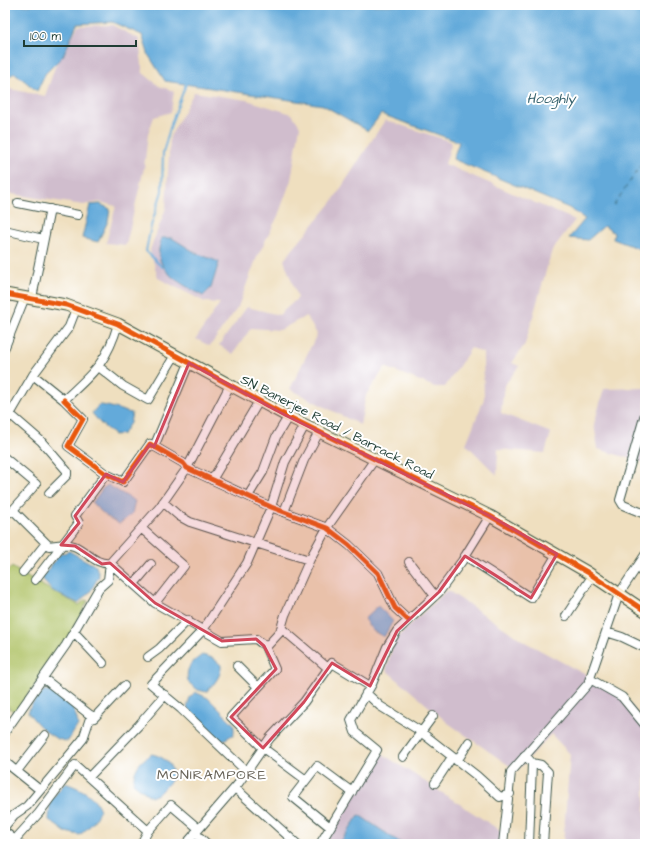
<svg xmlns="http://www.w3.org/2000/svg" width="650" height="849" font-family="'Architects Daughter',sans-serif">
<rect width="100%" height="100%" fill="#fff"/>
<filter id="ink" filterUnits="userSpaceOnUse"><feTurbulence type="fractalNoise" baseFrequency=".025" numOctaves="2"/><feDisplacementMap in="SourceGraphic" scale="8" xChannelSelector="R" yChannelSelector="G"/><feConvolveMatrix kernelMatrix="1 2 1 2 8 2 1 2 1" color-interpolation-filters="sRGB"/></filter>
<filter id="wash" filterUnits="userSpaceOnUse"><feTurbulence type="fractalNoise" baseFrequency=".012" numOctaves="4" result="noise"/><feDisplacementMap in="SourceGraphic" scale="16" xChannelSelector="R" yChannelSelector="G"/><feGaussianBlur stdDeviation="0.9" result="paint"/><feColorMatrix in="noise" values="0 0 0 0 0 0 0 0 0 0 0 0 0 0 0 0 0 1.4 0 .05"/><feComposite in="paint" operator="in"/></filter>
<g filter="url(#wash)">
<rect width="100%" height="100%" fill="#efdfbf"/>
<!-- industrial -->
<path fill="#d0bdcd" d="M 112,25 L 139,39 L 143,73 L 159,86 L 174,91 L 171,112 L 154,117 L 148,134 L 144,168 L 126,245 L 106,243 L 116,206 L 99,202 L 83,205 L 5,193 L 5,88 L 45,96 L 55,67 L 78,26 Z
M 194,92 L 247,100 L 292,114 L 300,126 L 291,180 L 278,216 L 257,257 L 238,307 L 210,346 L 196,339 L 220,303 L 205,302 L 158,278 L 150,250 L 166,208 L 170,137 Z
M 385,120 L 452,142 L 445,164 L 575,220 L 552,250 L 525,344 L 512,363 L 519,366 L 504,386 L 501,413 L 551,433 L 545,453 L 498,449 L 497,475 L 466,444 L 484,399 L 483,353 L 471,348 L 445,387 L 435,387 L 385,367 L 366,395 L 360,425 L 290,389 L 317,334 L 306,316 L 280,330 L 251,328 L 233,354 L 219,345 L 247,307 L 279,315 L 298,298 L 284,260 L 332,202 Z
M 645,388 L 645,463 L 598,449 L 594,424 L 604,389 Z
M 447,590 L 525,642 L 623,695 L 645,723 L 645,844 L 563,844 L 570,754 L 551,734 L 517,771 L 448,723 L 386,670 L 394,642 L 411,624 Z
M 381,753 L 501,831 L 499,844 L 324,844 Z"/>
<!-- green -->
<path fill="#b0c367" stroke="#68804e" d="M 12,567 L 32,580 L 79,605 L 85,600 L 88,601 L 66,643 L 15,713 L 5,704 L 5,572 Z"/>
<!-- water -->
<path fill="#64aada" stroke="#427487" d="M 5,5 L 645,5 L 645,251 L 613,239 L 614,233 L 604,226 L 588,240 L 569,238 L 585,219 L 569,208 L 453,159 L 459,142 L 381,114 L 368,131 L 323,105 L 165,81 L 149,56 L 142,35 L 112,22 L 77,24 L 63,56 L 45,74 L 37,91 L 15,73 L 5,78 Z
M 100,204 L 110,209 L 108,221 L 98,242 L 82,238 L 90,205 Z
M 161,238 L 172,238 L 196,253 L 219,262 L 211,288 L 203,296 C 187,286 161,276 159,254 C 158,249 161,243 161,238 Z
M 99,405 C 109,405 121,411 132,413 L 130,423 L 123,434 L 114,435 L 100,423 L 92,413 Z
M 108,485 L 135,501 L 132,514 L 119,524 L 106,516 L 92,503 L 103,488 Z
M 69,551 L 96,566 L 99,576 L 90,592 L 78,603 C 64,596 49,593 42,577 L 60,554 Z
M 378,606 L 393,621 L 384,637 L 373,631 L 364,619 Z
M 202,655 L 213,658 L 221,665 C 222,675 214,685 206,692 L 198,690 L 188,682 C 185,668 191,663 202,655 Z
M 44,690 C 62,694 76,706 78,725 L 68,741 C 53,741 37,725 28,712 L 31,705 Z
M 195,692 L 208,698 L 234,724 L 234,734 L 222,741 L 187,708 L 190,697 Z
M 152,754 C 165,757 172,764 174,778 L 158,794 L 151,797 L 133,783 C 134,768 140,761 152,754 Z
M 65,783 C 80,788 95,795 100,810 L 92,824 L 80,835 L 65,832 L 49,820 L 50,801 Z
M 359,815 L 402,844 L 339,844 Z"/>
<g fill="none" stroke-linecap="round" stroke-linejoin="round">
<!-- stream -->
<path stroke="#64aada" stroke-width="2" d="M 162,267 L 146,251 L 151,226 L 162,191 L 163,153 L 172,121 L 186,84"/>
<!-- ferry -->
<path stroke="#37636e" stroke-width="1" stroke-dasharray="5 4" stroke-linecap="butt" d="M 614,205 L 645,159"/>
</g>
</g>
<g filter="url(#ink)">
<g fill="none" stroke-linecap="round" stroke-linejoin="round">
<defs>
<path id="street" d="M 18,203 L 78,215
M 9,231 L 43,239
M 32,298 L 50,209
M 5,347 L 25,297
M 99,367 L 123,386 L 148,400 L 175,355
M 33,375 L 64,400 C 92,374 107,363 118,324
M 64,400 L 83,419 L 68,446 L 106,474 L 123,482 L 150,444 L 183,463 L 187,468 L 271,507 L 327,528 L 349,545 L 378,573 L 395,608 L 408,620
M 645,414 L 620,500 L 623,505 L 645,514
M 11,415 L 41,441 L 67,471 L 67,475 L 49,493
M 5,423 L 33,375 L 69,327 L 76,309
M 154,447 L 189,363
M 5,458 L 36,484 L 13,510
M 212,480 L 259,401
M 248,496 L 263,472 L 276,437 L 288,417
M 163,502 L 179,516 L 190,522 L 309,560
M 284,512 L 304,460 L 319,432
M 5,515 L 13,510 L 49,546 C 57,545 66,543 74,546 C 87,551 95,565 110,563
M 141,528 L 184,566 L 155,603
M 465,556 L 531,598 L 557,554
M 409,562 L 435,596
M 110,563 L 155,603 L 222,641 L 256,639 L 261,643 L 268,645 L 280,632 L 285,615 L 310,559 L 328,526 L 375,459
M 23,572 L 46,543
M 35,580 L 79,523 L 75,516 L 106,474
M 134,584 L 151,564
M 566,616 L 593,575
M 281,628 L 328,668
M 74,632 L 103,663
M 606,632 L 622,637 L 645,648
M 264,644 L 275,669 L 231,717 L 263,748 L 306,780
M 148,657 L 159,649 L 188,620
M 237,666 L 258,687
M 43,678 L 94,718 L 124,686
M 590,679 L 622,697 L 645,725
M 366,693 L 380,706 L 417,729 L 477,776 L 500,797 L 510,794
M 5,732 L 66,645 L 99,588 L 108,580 L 110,563 L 159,508 L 187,468 L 230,385
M 525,755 L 532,763 L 529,844
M 403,757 L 433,716
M 457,761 L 469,742
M 5,762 L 40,790
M 532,763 L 541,765 L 548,772 L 543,844
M 17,771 L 45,735
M 247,772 L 181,709 L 151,684 L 203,630 L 247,563 L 271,507 L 285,462 L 305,425
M 89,777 L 138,726 L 165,695
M 435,783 L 452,757
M 235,788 L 297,844
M 5,826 L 14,815 L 27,806 L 83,739 L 91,715
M 330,827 L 293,797 L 317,766 L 352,792
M 5,832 L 20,844
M 195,833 L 207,844
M 11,844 L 39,813 L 75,765 L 148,831
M 141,844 L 148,831 L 171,805 L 199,829
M 186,844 L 238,784 L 270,738 L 304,702 L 332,663 L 370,686
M 320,844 L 377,750 L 355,732 L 351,720 L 372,684 L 387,647 L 397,631 L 439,592 L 462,561 L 490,516
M 503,844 L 511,772 L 588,684 L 619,594 L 645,555"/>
<path id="secondary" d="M 5,294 L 66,305 L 118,324 L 285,415 L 490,516 L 587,572 L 645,611"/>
</defs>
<!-- street casing -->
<use href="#street" stroke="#3e5549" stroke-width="10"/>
<!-- secondary casing -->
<use href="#secondary" stroke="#3e5549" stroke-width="13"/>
<!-- street -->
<use href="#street" stroke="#fff" stroke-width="8"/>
<!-- secondary -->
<use href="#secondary" stroke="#f6e9c3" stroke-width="11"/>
<defs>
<path id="cycleway" d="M 5,294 L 66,305 L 118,324 L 285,415 L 490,516 L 587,572 L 645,611
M 64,400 L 83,419 L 68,446 L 106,474 L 123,482 L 150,444 L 183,463 L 187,468 L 271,507 L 327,528 L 349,545 L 378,573 L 395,608 L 408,620"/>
</defs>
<!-- cycleway casing -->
<use href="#cycleway" stroke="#fff" stroke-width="8"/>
<!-- cycleway -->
<use href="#cycleway" stroke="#e8590c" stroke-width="5"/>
</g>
</g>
<!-- marked area -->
<path fill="#d1495b" fill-opacity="0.2" stroke="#d1495b" stroke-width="3" stroke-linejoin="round" d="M 189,363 L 285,415 L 490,516 L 557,554 L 531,598 L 465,556 L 439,592 L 397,631 L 370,686 L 332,663 L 304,702 L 263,748 L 231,717 L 276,669 L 264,646 L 256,639 L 222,641 L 155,603 L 110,563 L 102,564 L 75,546 L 61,545 L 79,523 L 75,516 L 106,474 L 123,482 L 150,444 L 154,447 Z"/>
<g text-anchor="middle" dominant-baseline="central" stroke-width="4" stroke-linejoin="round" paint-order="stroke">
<!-- street labels -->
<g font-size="13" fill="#1f3d34" stroke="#fff">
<text transform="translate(337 427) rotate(27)">SN Banerjee Road / Barrack Road</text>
</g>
<!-- water labels -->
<g font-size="14" font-style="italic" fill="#37636e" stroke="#fff">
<text x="551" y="99">Hooghly</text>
</g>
<!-- neighbourhood labels -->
<g font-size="14" letter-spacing="1" fill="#696459" stroke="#fff">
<text x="212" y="775">MONIRAMPORE</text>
</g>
</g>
<!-- margin -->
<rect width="650" height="849" fill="none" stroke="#fff" stroke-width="20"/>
<!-- scale -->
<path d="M24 40v6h112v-6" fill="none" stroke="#1f3d34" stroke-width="2"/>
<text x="30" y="40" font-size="12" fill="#1f3d34" stroke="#ffffff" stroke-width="3" paint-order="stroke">100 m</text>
</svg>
